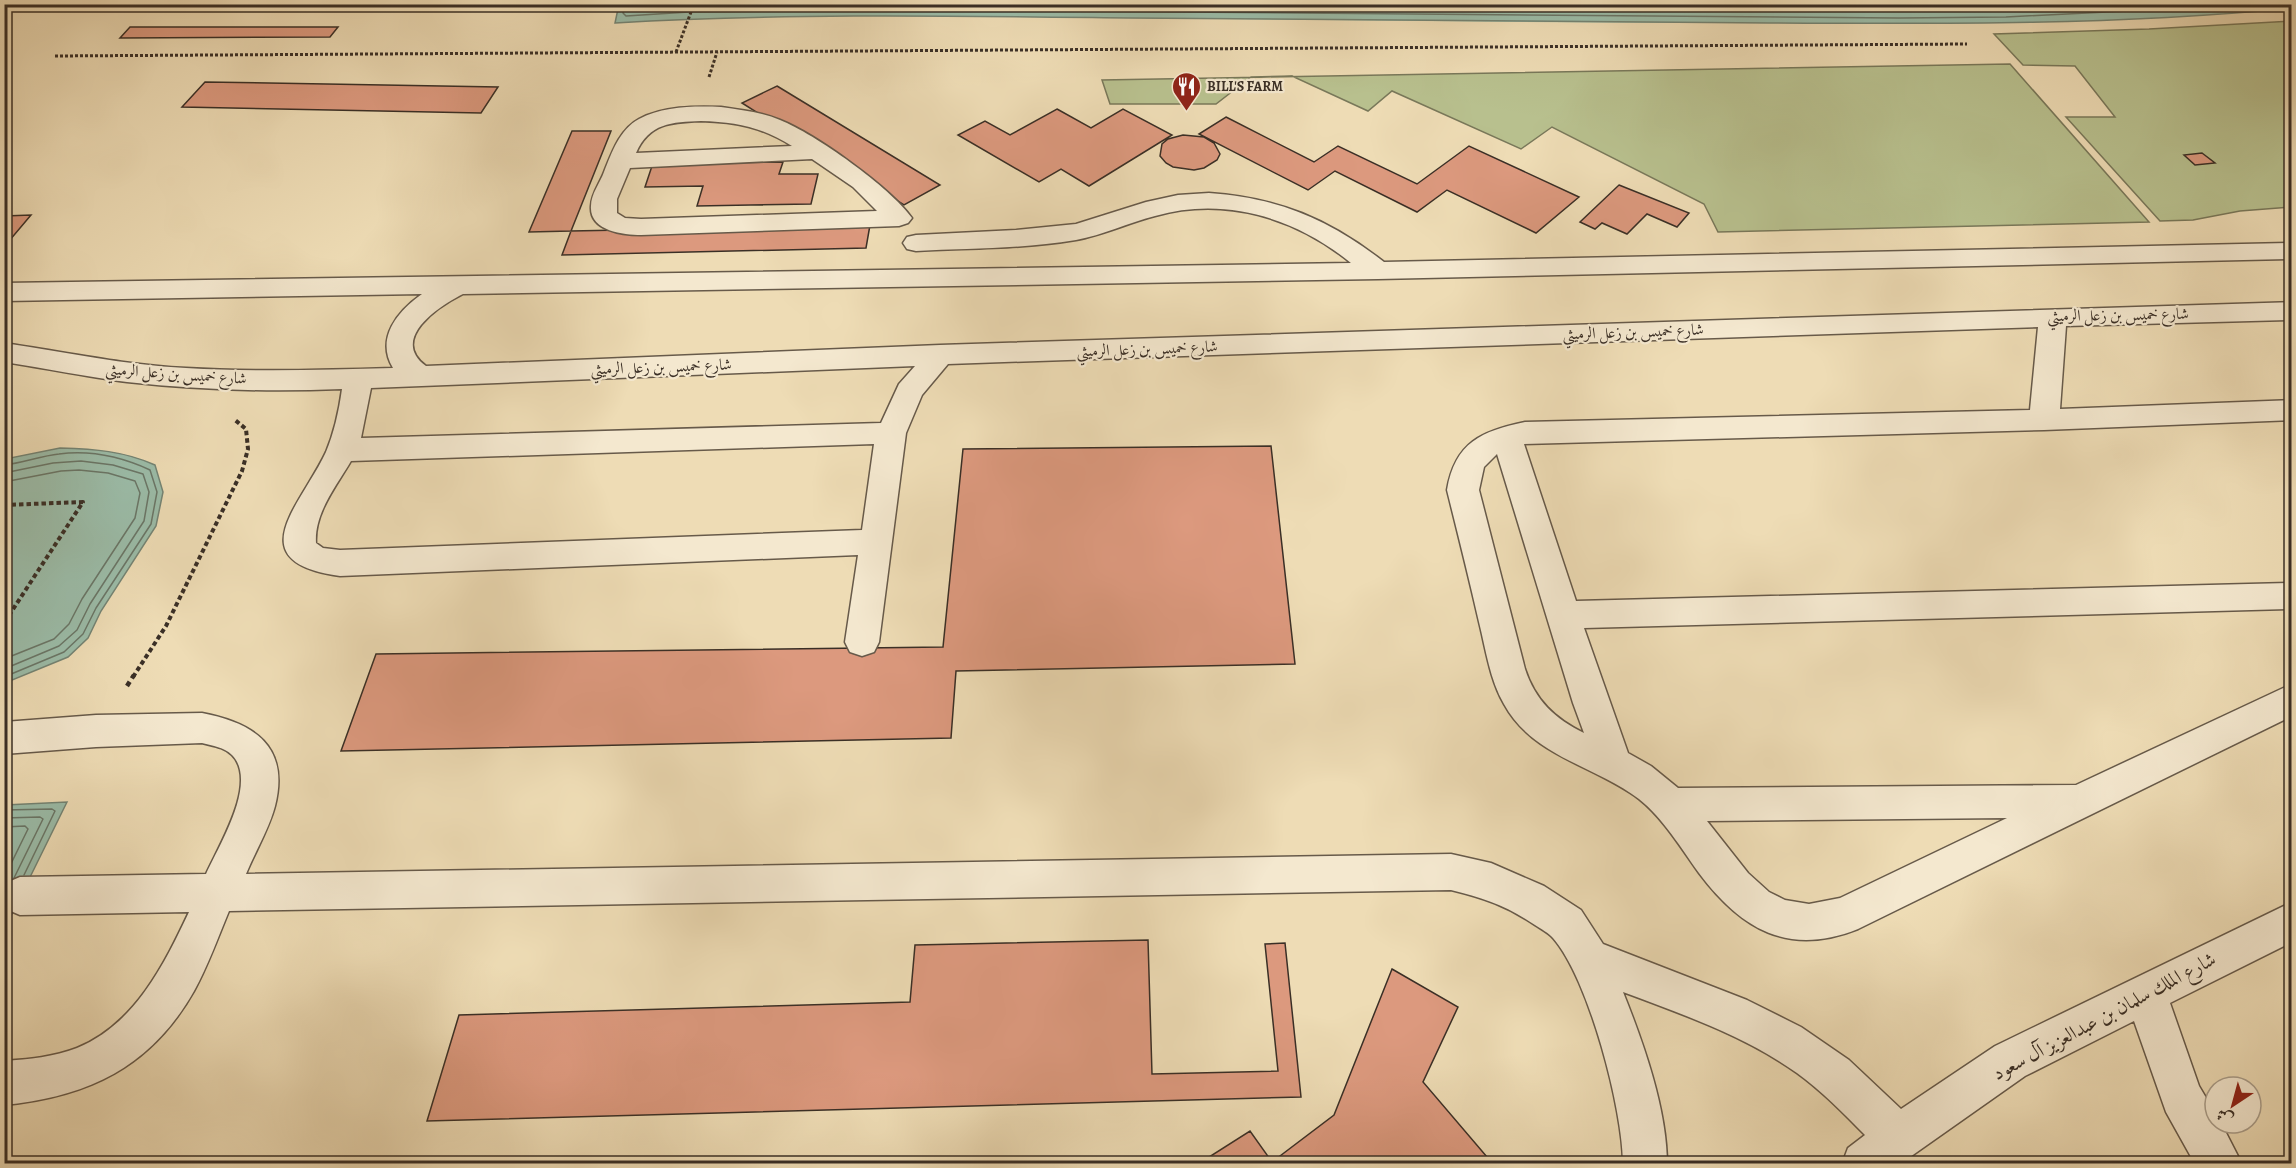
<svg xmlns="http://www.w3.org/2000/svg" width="2296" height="1168" font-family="Alegreya,Amiri,serif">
<rect width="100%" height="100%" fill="#eedcb5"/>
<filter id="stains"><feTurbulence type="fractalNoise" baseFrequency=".00333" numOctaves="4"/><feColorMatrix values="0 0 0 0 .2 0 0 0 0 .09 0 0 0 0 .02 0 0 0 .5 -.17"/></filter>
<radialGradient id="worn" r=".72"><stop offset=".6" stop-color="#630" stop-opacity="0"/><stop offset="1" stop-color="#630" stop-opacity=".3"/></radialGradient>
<!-- green -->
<path fill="#b8c08e" stroke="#79785a" stroke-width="1.5" d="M 2291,21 L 2291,207 L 2240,211 L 2193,220 L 2160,221 L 2066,117 L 2115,117 L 2075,66 L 2023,65 L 1994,34 L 2149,29 Z
M 2010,64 L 2149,222 L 1718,232 L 1704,204 L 1552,127 L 1521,149 L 1392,91 L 1368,111 L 1292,76 L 1251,77 L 1216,104 L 1110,104 L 1102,80 Z"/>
<!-- water -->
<path fill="#9bbca8" stroke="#748474" stroke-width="1.5" d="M 619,4 L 2291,4 L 2292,8 C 2118,25 1943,24 1769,23 C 1556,23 1343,20 1129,18 C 958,16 786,13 615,23 Z
M 60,448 C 94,449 124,451 155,465 L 163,492 L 156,526 L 101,611 L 88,638 L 68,657 L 5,683 L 5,459 Z
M 67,802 L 5,928 L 5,805 Z"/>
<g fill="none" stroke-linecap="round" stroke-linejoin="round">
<!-- shore -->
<path stroke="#6a7667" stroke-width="1.5" d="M 624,4 L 623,13 L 626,16 L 689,12 L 922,10 L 1899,18 L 2006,17 L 2267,4
M 632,4 L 635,8 L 729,4
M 1118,4 L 1899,10 L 2006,10 L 2134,4
M 4,465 C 23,463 40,456 59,454 C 90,450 122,457 150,470 L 157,492 L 151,524 L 96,608 L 83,634 L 64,652 L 4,677
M 4,473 L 53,463 L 81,461 L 113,465 L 143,474 L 149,492 L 144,521 L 90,604 L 77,630 L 59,646 L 4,669
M 4,482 L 61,471 L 79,470 L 108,473 L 135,481 L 140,493 L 135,518 L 82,599 L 69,624 L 54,639 L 4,659
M 4,810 L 52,809 L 55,811 L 24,875
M 4,818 L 40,817 L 43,819 L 14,878
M 4,827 L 25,826 L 28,829 L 4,878"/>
</g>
<!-- building -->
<path fill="#dc997e" stroke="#3a2f26" stroke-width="1.5" d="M 130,27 L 338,27 L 330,37 L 120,38 Z
M 205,82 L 498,87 L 481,113 L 182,107 Z
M 777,86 L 940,185 L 904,205 L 742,103 Z
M 1057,109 L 1091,128 L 1123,109 L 1172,135 L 1089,186 L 1061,169 L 1039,182 L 958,135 L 985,121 L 1010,135 Z
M 1226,117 L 1314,162 L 1338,146 L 1417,184 L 1469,146 L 1579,197 L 1536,233 L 1447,190 L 1417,212 L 1335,171 L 1308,190 L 1199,134 Z
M 572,131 L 611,131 L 571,231 L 529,232 Z
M 1183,135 L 1204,137 L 1214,143 L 1220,154 L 1217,160 L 1204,168 L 1194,170 L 1173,167 L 1166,163 L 1160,156 L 1162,144 L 1168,139 Z
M 2202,153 L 2215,163 L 2195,165 L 2184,155 Z
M 783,162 L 779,174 L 818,174 L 811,204 L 697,206 L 703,186 L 645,187 L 653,163 Z
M 1619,185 L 1689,213 L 1677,227 L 1647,214 L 1627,234 L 1602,223 L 1595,229 L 1580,222 Z
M 31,215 L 4,247 L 4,216 Z
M 870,225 L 866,248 L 562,255 L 571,231 Z
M 1271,446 L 1295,664 L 956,671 L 951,738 L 341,751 L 376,654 L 943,647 L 963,449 Z
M 1148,940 L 1152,1074 L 1278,1071 L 1265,944 L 1285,943 L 1301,1097 L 427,1121 L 459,1015 L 910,1002 L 915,945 Z
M 1392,969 L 1458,1007 L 1423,1082 L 1493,1164 L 1198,1164 L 1250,1131 L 1272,1162 L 1334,1115 Z"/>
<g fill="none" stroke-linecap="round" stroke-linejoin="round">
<defs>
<path id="minor" d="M 721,107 C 741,110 761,112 780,120 C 815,134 890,187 912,218 L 908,223 L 899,226 L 641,235 C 623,235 589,231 591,206 C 591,194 600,183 604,172 C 612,152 620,129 639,119 C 663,106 695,106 721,107 ZM 701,121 C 736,122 762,127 792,146 L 636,153 C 649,123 672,122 701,121 ZM 812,159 L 853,187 L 877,211 L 641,219 L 625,218 L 617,213 L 617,199 L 630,168 Z
M 1209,193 C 1279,198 1329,219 1384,262 L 2292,243 L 2292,259 L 1378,279 L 463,294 C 439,306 389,339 426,366 L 940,345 L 2292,302 L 2292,320 L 2066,326 L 2060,409 L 2292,400 L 2292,420 L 2044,430 L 1524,444 L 1576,601 L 2292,583 L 2292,609 L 1584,628 L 1628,753 L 1651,766 L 1678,788 L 2076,785 L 2292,684 L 2292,716 L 1858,929 C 1788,957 1741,929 1699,873 C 1681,848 1663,818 1639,799 C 1594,765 1533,757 1504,704 C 1490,680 1486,650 1479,622 C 1469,578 1458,534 1447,490 C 1455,442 1482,431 1525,422 L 2030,410 L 2038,327 L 948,364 L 922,395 L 906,433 L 879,642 L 874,652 L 862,656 L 850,652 L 845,642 L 858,555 L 340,576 C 237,562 302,504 326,452 C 334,433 339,411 342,389 C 270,392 198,390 127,382 C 86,377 45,368 4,362 L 4,343 C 65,352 125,365 186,368 C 255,372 324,370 393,368 C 375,338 398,311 422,294 L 4,301 L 4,283 L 1351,263 C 1296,218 1225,196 1155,216 C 1128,223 1103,235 1076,240 C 1023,249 969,248 916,251 L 907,249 L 903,243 L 907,237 L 916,235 L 1016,230 L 1076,224 L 1146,202 L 1178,195 ZM 915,366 L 899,384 L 881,423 L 361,438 L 371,388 ZM 874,444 L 862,530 L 340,550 L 323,548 L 316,543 C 314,513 337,485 351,461 ZM 1497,454 L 1573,703 L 1584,733 C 1555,719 1535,700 1525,669 L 1479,490 L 1484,467 ZM 2007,818 L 1840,898 L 1809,904 L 1785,900 L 1769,892 L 1748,873 L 1707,821 Z
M 202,713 C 254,723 290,746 275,806 C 269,829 255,852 246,874 L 1451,854 L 1491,863 L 1544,886 L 1581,910 L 1603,944 L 1747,1000 L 1801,1027 L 1849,1060 L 1901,1109 L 1995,1046 L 2292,902 L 2292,942 L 2170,1003 L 2199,1086 L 2215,1113 L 2215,1123 L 2221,1123 L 2242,1164 L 2195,1164 L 2166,1112 L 2134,1021 L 2025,1076 L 1900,1164 L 1842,1164 L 1848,1148 L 1865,1135 C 1843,1113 1822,1091 1797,1073 C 1745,1036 1682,1014 1623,992 C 1643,1042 1667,1109 1667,1164 L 1623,1164 C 1623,1110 1589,979 1553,938 C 1549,933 1541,929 1535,925 C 1507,906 1484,898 1451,890 L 229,911 C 218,937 208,966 194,991 C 151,1067 88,1097 4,1105 L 4,1061 C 29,1059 54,1057 77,1048 C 135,1024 164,965 189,912 L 20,915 L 6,909 L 6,883 L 20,877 L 206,874 C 218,847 259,782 232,755 C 224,747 213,746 202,743 L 96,747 L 4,754 L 4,722 L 96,715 Z"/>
</defs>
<!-- minor casing -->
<use href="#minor" stroke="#675a4a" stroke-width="3"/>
<!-- path-far2 -->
<path stroke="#3a2f26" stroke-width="3" stroke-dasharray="3 2" stroke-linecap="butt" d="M 676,52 L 694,4
M 55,56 L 1967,44
M 709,77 L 717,52"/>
<!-- path-far1 -->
<path stroke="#3a2f26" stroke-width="4" stroke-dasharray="4.5 3" stroke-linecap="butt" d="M 4,505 L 83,502 L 4,623
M 133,677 L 166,626 L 242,471 L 248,449 L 246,429 L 235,420"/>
<!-- path -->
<path stroke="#3a2f26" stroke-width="4.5" stroke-dasharray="5 4" stroke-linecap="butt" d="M 127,686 L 134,675"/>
<!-- minor -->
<use href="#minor" fill="#f4e8cf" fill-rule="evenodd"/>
</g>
<!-- icons -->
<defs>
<symbol id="restaurant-pin" viewBox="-11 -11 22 30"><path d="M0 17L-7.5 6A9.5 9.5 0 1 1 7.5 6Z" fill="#8f2418" stroke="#f4e8cf"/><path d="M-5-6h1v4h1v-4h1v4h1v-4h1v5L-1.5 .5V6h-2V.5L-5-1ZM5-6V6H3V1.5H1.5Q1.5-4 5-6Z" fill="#fff"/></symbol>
</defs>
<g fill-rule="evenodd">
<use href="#restaurant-pin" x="1170" y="70" width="33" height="45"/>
</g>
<g text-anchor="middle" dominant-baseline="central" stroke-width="4.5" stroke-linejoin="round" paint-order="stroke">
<!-- far-poi labels -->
<g font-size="14" font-weight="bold" fill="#3a2f26" stroke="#f4e8cf" text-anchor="start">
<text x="1207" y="86">BILL'S FARM</text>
</g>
<!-- street labels -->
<g font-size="16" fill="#3a2f26" stroke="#f4e8cf">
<text transform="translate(2118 315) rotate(-1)">شارع خميس بن زعل الرميثي</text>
<text transform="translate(1633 332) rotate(-2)">شارع خميس بن زعل الرميثي</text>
<text transform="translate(1147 349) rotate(-2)">شارع خميس بن زعل الرميثي</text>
<text transform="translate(661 367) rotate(-2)">شارع خميس بن زعل الرميثي</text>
<text transform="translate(176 374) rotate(4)">شارع خميس بن زعل الرميثي</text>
</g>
<!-- near-street labels -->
<g font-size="20" fill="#3a2f26" stroke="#f4e8cf">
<text transform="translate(2104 1016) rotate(-28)">شارع الملك سلمان بن عبدالعزيز آل سعود</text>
</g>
</g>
<!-- margin -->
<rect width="2296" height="1168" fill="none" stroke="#eedcb5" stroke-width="24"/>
<rect x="6" y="6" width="2284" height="1156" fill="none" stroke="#3a2f26" stroke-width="3"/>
<rect x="12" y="12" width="2272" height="1144" fill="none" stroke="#3a2f26" stroke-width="1.5"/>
<!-- north arrow -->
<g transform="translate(2233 1105) rotate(216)"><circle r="28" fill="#f4e8cf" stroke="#aa9e8b" stroke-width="1.5"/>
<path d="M0-4.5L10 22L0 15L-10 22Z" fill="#8f2418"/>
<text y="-9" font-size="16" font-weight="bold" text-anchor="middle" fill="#3a2f26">ش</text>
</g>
<rect width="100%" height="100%" filter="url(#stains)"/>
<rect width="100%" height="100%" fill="url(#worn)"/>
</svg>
